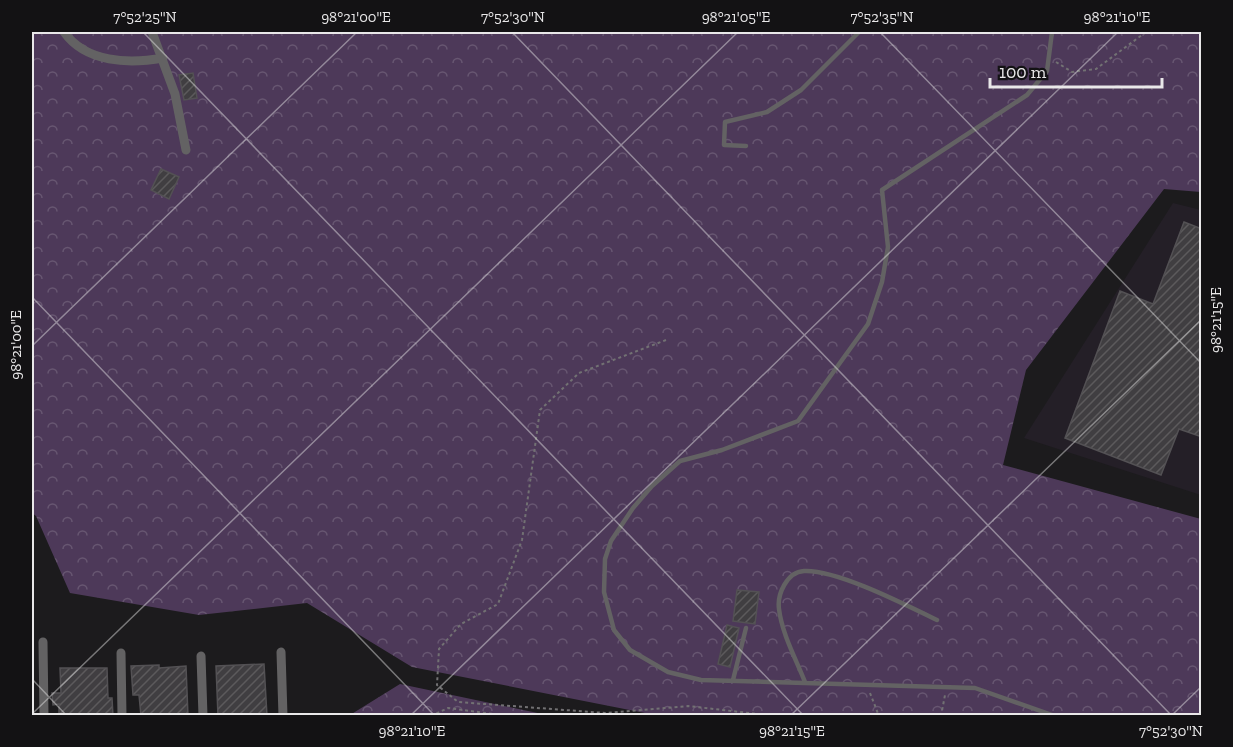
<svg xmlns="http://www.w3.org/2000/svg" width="1233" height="747" font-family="'Zilla Slab',serif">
<defs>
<pattern id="forest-crowns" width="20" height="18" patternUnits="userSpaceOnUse" patternTransform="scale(1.5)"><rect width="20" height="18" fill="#4d3959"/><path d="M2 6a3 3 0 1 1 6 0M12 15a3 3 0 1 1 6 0" fill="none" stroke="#675671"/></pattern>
<pattern id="building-hatch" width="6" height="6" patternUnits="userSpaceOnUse" patternTransform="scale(1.5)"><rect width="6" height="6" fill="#403e41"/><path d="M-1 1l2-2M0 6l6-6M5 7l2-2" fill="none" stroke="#5c5a5c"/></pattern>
</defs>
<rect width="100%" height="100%" fill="#1c1b1d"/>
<!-- built -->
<path fill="#241f27" d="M 1173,203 L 1201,210 L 1201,495 L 1024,438 Z"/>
<!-- forest -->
<path fill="url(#forest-crowns)" d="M 32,32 L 1201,32 L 1201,192 L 1164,189 L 1026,370 L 1003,465 L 1201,519 L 1201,715 L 655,715 L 412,667 L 307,603 L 199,615 L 70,593 L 36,516 L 32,513 Z
M 400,684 L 547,715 L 350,715 Z"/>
<!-- building -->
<path fill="url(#building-hatch)" stroke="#535154" stroke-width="1.5" d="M 193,73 L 197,98 L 184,100 L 179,75 Z
M 161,169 L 179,177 L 169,199 L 151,190 Z
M 1184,222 L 1202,229 L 1202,437 L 1179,429 L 1161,475 L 1065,438 L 1120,291 L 1153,304 Z
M 737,590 L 759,592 L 755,624 L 733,621 Z
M 727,625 L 739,628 L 730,667 L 718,664 Z
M 264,664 L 267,716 L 218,716 L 216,666 Z
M 159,665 L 159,668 L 186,666 L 188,716 L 141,716 L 139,695 L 133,695 L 131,666 Z
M 60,668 L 107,668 L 108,698 L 112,698 L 113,716 L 59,716 L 59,704 L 53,705 L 52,693 L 61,693 Z"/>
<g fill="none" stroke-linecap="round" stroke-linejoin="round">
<!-- path -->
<path stroke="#727173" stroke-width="2" stroke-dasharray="3 3" stroke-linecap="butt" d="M 1056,62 L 1072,72 L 1096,69 L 1146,32
M 666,340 L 579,373 L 540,410 L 522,540 L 498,604 L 461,624 L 439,649 L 437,685 L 458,702 L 605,713 L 688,706 L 775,716
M 870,693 L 879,716
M 431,716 L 448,708 L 508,716
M 941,716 L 945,695"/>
<!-- service -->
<path stroke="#636263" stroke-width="4.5" d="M 1052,32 L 1047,71 L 1027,95 L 882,190 L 888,247 L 882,282 L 868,324 L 798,421 L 722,450 L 680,461 L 652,486 L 633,508 L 611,541 L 605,559 L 604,592 L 614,630 L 630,650 L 668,672 L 701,680 L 975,688 L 1055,716
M 746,146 L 724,145 L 725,122 L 767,112 L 801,90 L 859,32
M 733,680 L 746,628
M 805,682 C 796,659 782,634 779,609 C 777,594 787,572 804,571 C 836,569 906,605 937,620"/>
<!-- minor -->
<path stroke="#636263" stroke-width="9" d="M 64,32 C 86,63 129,64 163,58
M 152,32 L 175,94 L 186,150
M 43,642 L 44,716
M 281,652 L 283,716
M 121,653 L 122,716
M 201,656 L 203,716"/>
</g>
<!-- ticks -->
<path fill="none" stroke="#e9e8e9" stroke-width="1.5" stroke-opacity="0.45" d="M 143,32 L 804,716M 512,32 L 1172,716M 880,32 L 1202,364M 32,297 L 435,716M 32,346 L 357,32M 32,679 L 67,716M 32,714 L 738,32M 410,716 L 1118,32M 790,716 L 1202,319M 1171,716 L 1202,686"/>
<!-- border -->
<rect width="1233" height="747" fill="none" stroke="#131214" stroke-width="66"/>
<!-- scale -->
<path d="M990 78v9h172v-9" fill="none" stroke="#e9e8e9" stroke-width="3"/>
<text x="999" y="78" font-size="18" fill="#e9e8e9" stroke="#131214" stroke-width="4.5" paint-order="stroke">100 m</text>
<rect x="33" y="33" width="1167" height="681" fill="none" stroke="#e9e8e9" stroke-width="2"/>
<g font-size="15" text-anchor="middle" fill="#e9e8e9">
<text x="145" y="22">7°52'25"N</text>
<text x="356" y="22">98°21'00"E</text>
<text x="513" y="22">7°52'30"N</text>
<text x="736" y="22">98°21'05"E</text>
<text x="882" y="22">7°52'35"N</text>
<text x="1117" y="22">98°21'10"E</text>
<text transform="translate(1216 320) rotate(-90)" y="5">98°21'15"E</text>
<text transform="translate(16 345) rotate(-90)" y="5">98°21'00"E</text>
<text x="412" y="736">98°21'10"E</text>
<text x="792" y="736">98°21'15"E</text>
<text x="1171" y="736">7°52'30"N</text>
</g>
</svg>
